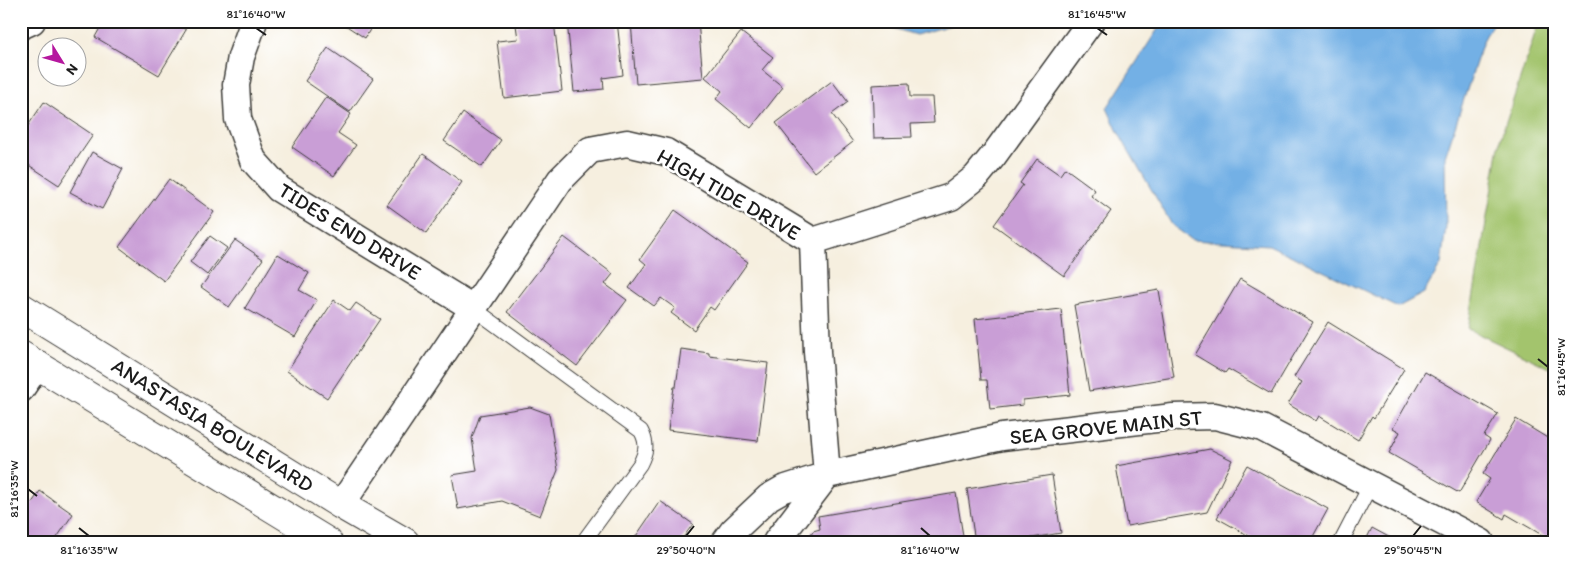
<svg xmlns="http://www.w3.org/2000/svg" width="1575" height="563" font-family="Itim,sans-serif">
<rect width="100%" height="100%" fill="#fff"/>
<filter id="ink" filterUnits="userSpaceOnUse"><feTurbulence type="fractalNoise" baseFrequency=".02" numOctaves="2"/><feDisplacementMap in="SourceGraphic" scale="10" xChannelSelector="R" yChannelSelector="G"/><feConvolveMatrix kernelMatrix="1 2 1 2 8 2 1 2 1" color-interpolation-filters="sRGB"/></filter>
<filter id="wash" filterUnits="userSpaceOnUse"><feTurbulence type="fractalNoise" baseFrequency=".0096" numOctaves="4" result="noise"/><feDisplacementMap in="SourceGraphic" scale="20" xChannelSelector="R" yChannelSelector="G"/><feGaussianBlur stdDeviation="1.12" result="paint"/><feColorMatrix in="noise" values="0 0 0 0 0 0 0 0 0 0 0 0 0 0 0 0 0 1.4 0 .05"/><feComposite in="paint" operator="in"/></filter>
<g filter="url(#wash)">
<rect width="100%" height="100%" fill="#f6efdf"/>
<!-- green -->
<path fill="#a3c46d" stroke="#607044" d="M 1539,21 L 1554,21 L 1554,370 L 1468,329 L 1500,140 Z"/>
<!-- water -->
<path fill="#73b0e5" stroke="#486680" d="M 869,21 L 965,21 L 916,35 Z
M 1163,21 L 1494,21 L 1483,41 L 1445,157 L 1446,226 L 1441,264 L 1424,293 L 1398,307 L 1269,245 L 1192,240 L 1172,225 L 1119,134 L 1107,108 Z"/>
<g id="blocks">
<!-- building -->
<path fill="#c99ed6" d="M 104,21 L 172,21 L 186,30 L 159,75 L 95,37 Z
M 339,21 L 375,21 L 365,38 Z
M 545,21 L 554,21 L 562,91 L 504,98 L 497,41 L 518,39 L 516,25 Z
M 567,21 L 617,21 L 623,75 L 603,78 L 604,89 L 574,92 Z
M 642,21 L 698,21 L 703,78 L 636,84 L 631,22 Z
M 741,32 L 773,57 L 762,70 L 783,87 L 751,128 L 716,99 L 722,91 L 705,77 Z
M 328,48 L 373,79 L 350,112 L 305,81 Z
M 832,81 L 848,102 L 832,114 L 853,142 L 814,172 L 776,123 Z
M 909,83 L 910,97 L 932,97 L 934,123 L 911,124 L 912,137 L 874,138 L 872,85 Z
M 326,97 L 351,114 L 338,133 L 356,145 L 334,176 L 292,147 Z
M 44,102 L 93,135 L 59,185 L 21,160 L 21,136 Z
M 463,113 L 501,140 L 482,167 L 444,141 Z
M 92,152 L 123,169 L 102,209 L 70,192 Z
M 423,154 L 462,182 L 426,233 L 387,205 Z
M 1037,159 L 1060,175 L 1065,168 L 1095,190 L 1091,196 L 1111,211 L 1064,276 L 994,225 L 1023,185 L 1020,183 Z
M 169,179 L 214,212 L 164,281 L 119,247 Z
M 675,210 L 748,262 L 714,310 L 710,307 L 694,330 L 671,313 L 675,308 L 661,298 L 654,306 L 629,288 L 646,264 L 640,259 Z
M 210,236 L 227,248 L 207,275 L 190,262 Z
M 564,237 L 613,274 L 605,284 L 627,300 L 577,366 L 507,312 Z
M 235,240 L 263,259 L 229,307 L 201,287 Z
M 278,254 L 309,273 L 299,290 L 317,300 L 295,337 L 245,308 Z
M 1240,279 L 1313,322 L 1271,394 L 1228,369 L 1225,373 L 1195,355 Z
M 1159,290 L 1174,377 L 1089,391 L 1074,305 Z
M 334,300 L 350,311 L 356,303 L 380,319 L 327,398 L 287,371 Z
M 1061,309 L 1070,395 L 1023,400 L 1023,405 L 990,409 L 987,380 L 981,380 L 975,319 Z
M 1328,322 L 1404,369 L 1374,418 L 1372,416 L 1358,440 L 1319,416 L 1316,421 L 1288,404 L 1302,382 L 1294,377 Z
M 681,349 L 709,353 L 709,356 L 768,363 L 758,441 L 668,430 L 674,387 L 676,387 Z
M 1425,372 L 1498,414 L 1484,436 L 1490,440 L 1459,493 L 1389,453 L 1400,432 L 1393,428 Z
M 530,407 L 549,414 L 558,470 L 540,516 L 502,501 L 458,509 L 452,475 L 477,471 L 472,438 L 480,415 Z
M 1516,419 L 1554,442 L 1554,531 L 1549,539 L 1506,514 L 1504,519 L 1476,502 L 1490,479 L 1483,474 Z
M 1210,449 L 1232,460 L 1207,512 L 1127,526 L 1116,466 Z
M 1247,465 L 1328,509 L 1310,542 L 1260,542 L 1217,518 Z
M 1052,475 L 1061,533 L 1008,542 L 975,542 L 967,489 Z
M 40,491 L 73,514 L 54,542 L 21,542 L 21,519 Z
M 956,493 L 964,542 L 805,542 L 813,531 L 820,529 L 818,516 Z
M 660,501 L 693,524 L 680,542 L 632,542 Z
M 1372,528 L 1398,542 L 1365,542 Z"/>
</g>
</g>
<g filter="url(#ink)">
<use href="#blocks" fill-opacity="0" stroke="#3d3c39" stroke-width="1"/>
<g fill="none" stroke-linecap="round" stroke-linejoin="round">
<defs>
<path id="lane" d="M 473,308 L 641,431 C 648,444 646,452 640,464 L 586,538
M 1341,542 L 1371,484"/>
<path id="street" d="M 254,21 L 241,57 L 236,85 L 238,119 L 253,160 L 279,189 L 473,308
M 21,26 L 32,21
M 813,241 L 817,352 L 827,475
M 21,389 L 38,364
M 341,505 L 560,180 L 590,150 L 627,143 L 666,152 L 813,241 L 951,197 L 976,177 L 994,155 L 1091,21
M 725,542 L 733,531 L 769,497 L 783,489 L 827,475 L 1002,437 L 1173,417 L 1215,416 L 1262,428 L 1481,542
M 776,542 L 827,475"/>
<path id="primary" d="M 21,307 L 341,505 L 405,542
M 21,355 L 328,542"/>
</defs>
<!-- lane casing -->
<use href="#lane" stroke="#3d3c39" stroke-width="16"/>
<!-- street casing -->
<use href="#street" stroke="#3d3c39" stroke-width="29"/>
<!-- primary casing -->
<use href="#primary" stroke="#3d3c39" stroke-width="30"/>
<!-- lane -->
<use href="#lane" stroke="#fff" stroke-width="14"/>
<!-- street -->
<use href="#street" stroke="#fff" stroke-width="26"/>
<!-- primary -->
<use href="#primary" stroke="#fff" stroke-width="28"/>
</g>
</g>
<!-- ticks -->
<path fill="none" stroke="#1c1c1c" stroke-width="2" d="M 256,28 L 266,35M 1097,28 L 1107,35M 1538,359 L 1548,367M 28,489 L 37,496M 79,528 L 89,536M 921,528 L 930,536M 686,536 L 694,526M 1413,536 L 1421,526"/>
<g text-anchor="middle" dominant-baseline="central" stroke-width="5" stroke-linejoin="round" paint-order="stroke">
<!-- street labels -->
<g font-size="21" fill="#1c1c1c" stroke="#fff">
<text transform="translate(729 194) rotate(30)">HIGH TIDE DRIVE</text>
<text transform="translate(350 231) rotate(32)">TIDES END DRIVE</text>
<text transform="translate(213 425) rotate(32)">ANASTASIA BOULEVARD</text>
<text transform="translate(1106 427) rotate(-6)">SEA GROVE MAIN ST</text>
</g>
</g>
<!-- margin -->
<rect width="1575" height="563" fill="none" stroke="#fff" stroke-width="55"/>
<!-- north arrow -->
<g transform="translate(62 62) rotate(127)"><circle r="24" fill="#ffffff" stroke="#a4a4a4"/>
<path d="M0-4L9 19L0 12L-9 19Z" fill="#b5179e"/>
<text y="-8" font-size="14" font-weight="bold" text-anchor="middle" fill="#1c1c1c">N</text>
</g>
<rect x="28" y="28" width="1520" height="508" fill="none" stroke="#1c1c1c" stroke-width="2"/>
<g font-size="12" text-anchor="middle" fill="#1c1c1c">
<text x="256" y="18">81°16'40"W</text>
<text x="1097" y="18">81°16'45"W</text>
<text transform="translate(1561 367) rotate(-90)" y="4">81°16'45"W</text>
<text transform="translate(14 489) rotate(-90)" y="4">81°16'35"W</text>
<text x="89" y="554">81°16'35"W</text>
<text x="686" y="554">29°50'40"N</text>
<text x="930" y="554">81°16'40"W</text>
<text x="1413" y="554">29°50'45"N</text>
</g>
</svg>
